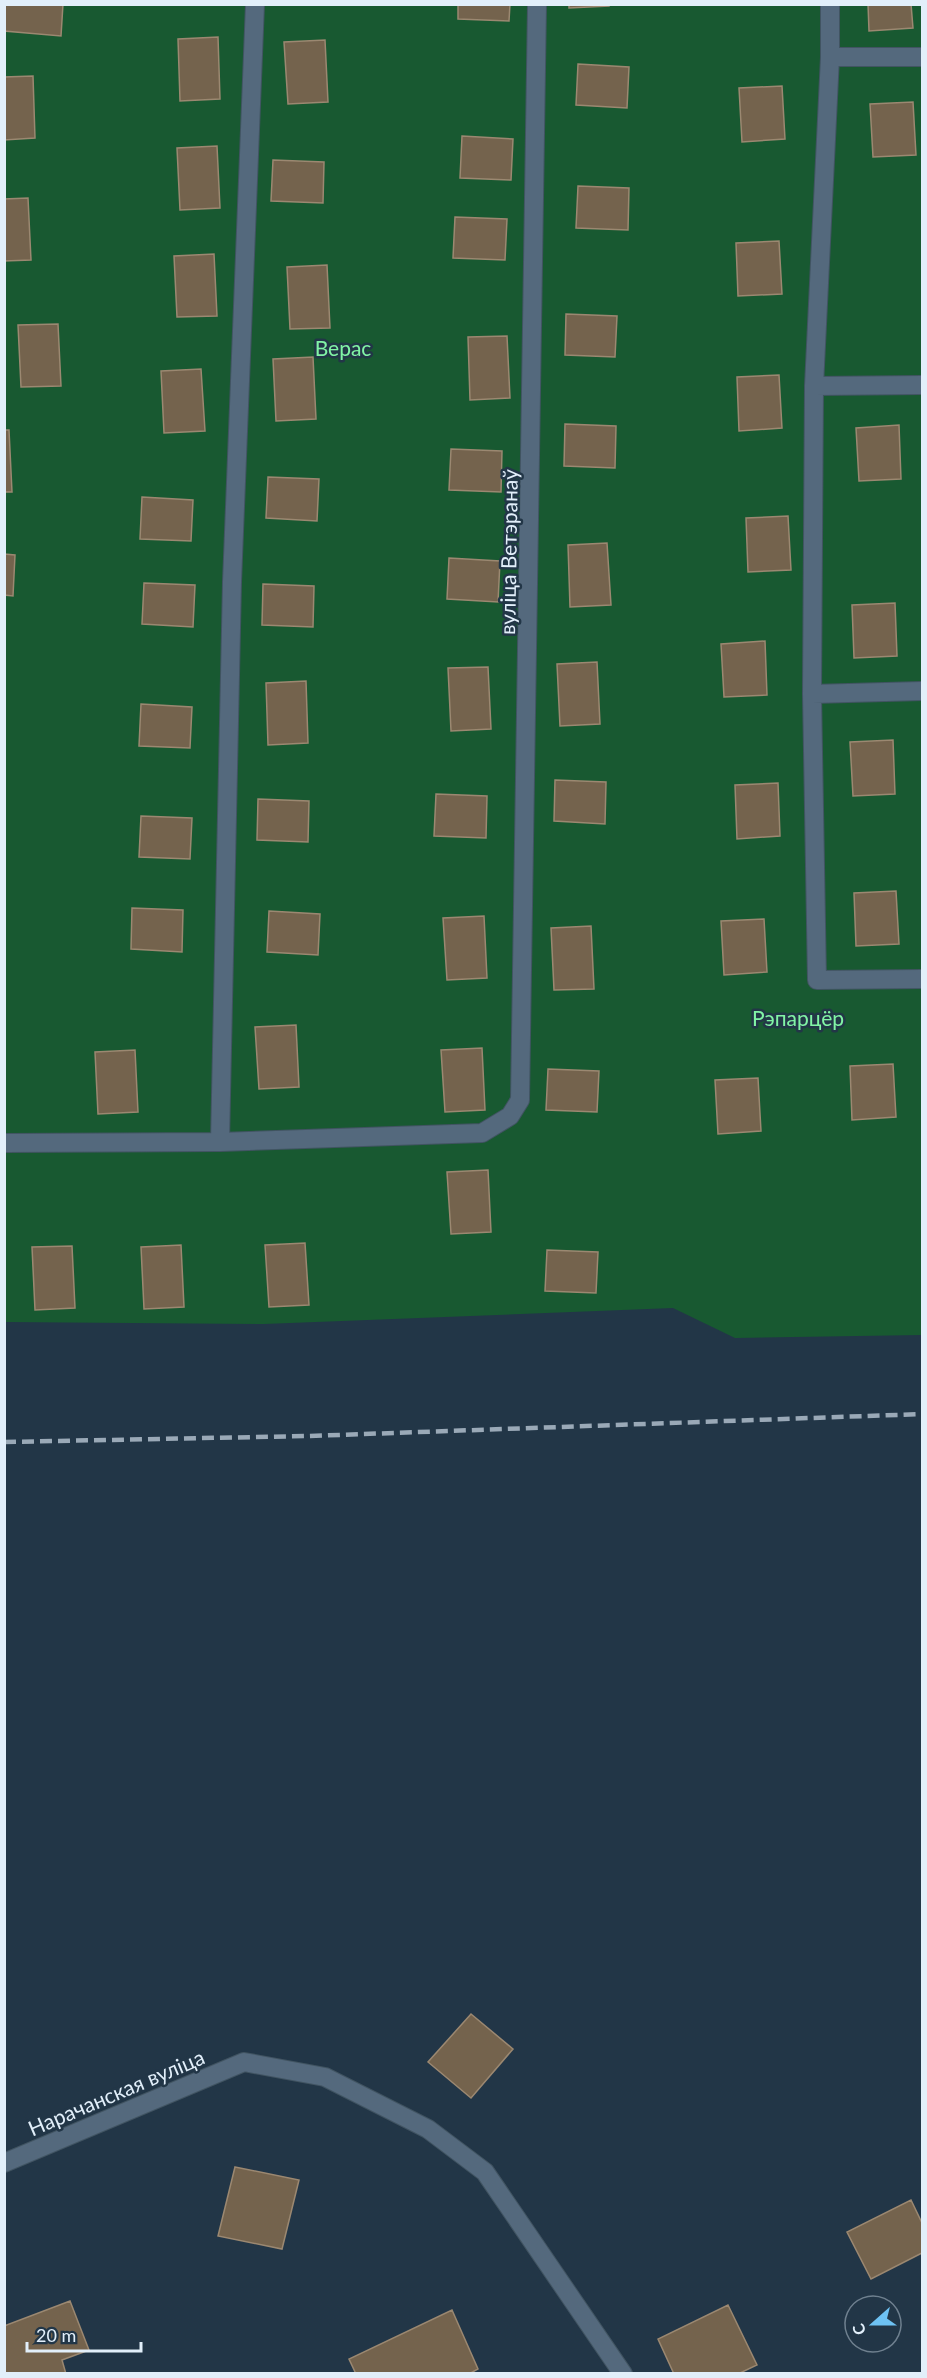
<svg xmlns="http://www.w3.org/2000/svg" width="927" height="2378" font-family="Lato,sans-serif">
<rect width="100%" height="100%" fill="#223647"/>
<!-- green -->
<path fill="#185931" d="M 5,5 L 922,5 L 922,1335 L 735,1338 L 673,1308 L 264,1324 L 5,1322 Z"/>
<!-- building -->
<path fill="#74634d" stroke="#9b8871" stroke-width="1.5" d="M 4,4 L 63,4 L 61,36 L 4,31 Z
M 458,4 L 510,4 L 509,21 L 458,19 Z
M 569,4 L 609,4 L 609,6 L 569,8 Z
M 868,4 L 911,4 L 913,28 L 869,31 Z
M 218,37 L 220,99 L 180,101 L 178,39 Z
M 325,40 L 328,102 L 288,104 L 284,42 Z
M 578,64 L 629,67 L 627,108 L 576,105 Z
M 33,76 L 35,138 L 4,140 L 4,77 Z
M 782,86 L 785,139 L 742,142 L 739,88 Z
M 913,102 L 916,155 L 873,157 L 870,104 Z
M 462,136 L 513,139 L 511,180 L 460,178 Z
M 217,146 L 220,208 L 180,210 L 177,148 Z
M 273,160 L 324,162 L 323,203 L 271,201 Z
M 578,186 L 629,188 L 628,230 L 576,228 Z
M 28,198 L 31,260 L 4,261 L 4,199 Z
M 455,217 L 507,219 L 505,260 L 453,258 Z
M 779,241 L 782,294 L 738,296 L 736,243 Z
M 214,254 L 217,316 L 177,317 L 174,256 Z
M 327,265 L 330,328 L 290,329 L 287,267 Z
M 566,314 L 617,316 L 615,357 L 565,355 Z
M 58,324 L 61,386 L 21,387 L 18,325 Z
M 507,336 L 510,398 L 470,400 L 468,337 Z
M 313,357 L 316,419 L 276,421 L 273,359 Z
M 201,369 L 205,431 L 164,433 L 161,371 Z
M 779,375 L 782,428 L 739,431 L 737,377 Z
M 565,424 L 616,426 L 615,468 L 564,466 Z
M 899,425 L 901,479 L 859,481 L 856,428 Z
M 4,430 L 9,430 L 12,492 L 4,492 Z
M 451,449 L 502,451 L 501,492 L 449,490 Z
M 268,477 L 319,479 L 317,521 L 266,518 Z
M 142,497 L 193,500 L 191,541 L 140,539 Z
M 788,516 L 791,570 L 748,572 L 746,518 Z
M 607,543 L 611,605 L 570,607 L 568,545 Z
M 4,554 L 15,555 L 13,596 L 4,595 Z
M 449,558 L 500,561 L 498,602 L 447,599 Z
M 144,583 L 195,585 L 193,627 L 142,624 Z
M 263,584 L 314,586 L 313,627 L 262,625 Z
M 895,603 L 897,656 L 854,658 L 852,605 Z
M 765,641 L 767,695 L 724,697 L 721,644 Z
M 597,662 L 600,724 L 560,726 L 557,664 Z
M 488,667 L 491,729 L 451,731 L 448,668 Z
M 306,681 L 308,743 L 268,745 L 266,683 Z
M 141,704 L 192,707 L 190,748 L 139,746 Z
M 893,740 L 895,794 L 853,796 L 850,742 Z
M 555,780 L 606,782 L 605,824 L 554,821 Z
M 778,783 L 780,836 L 737,839 L 735,785 Z
M 436,794 L 487,796 L 486,838 L 434,836 Z
M 258,799 L 309,801 L 308,842 L 257,840 Z
M 141,816 L 192,818 L 190,859 L 139,857 Z
M 896,891 L 899,944 L 856,946 L 854,893 Z
M 132,908 L 183,910 L 182,952 L 131,949 Z
M 269,911 L 320,914 L 318,955 L 267,952 Z
M 484,916 L 487,978 L 447,980 L 443,918 Z
M 764,919 L 767,972 L 724,975 L 721,921 Z
M 591,926 L 594,989 L 554,990 L 551,928 Z
M 296,1025 L 299,1087 L 259,1089 L 255,1027 Z
M 482,1048 L 485,1110 L 445,1112 L 441,1050 Z
M 135,1050 L 138,1112 L 98,1114 L 95,1052 Z
M 893,1064 L 896,1117 L 852,1120 L 850,1066 Z
M 548,1069 L 599,1071 L 597,1112 L 546,1110 Z
M 758,1078 L 761,1131 L 718,1134 L 715,1080 Z
M 488,1170 L 491,1232 L 451,1234 L 447,1172 Z
M 305,1243 L 309,1305 L 269,1307 L 265,1245 Z
M 181,1245 L 184,1307 L 144,1309 L 141,1247 Z
M 72,1246 L 75,1308 L 35,1310 L 32,1247 Z
M 547,1250 L 598,1252 L 596,1293 L 545,1291 Z
M 471,2014 L 513,2049 L 471,2098 L 428,2062 Z
M 235,2167 L 299,2180 L 282,2249 L 218,2236 Z
M 911,2200 L 922,2223 L 922,2253 L 871,2279 L 847,2232 Z
M 70,2301 L 89,2350 L 62,2360 L 66,2374 L 4,2374 L 4,2326 Z
M 728,2305 L 757,2365 L 738,2374 L 674,2374 L 658,2339 Z
M 452,2310 L 478,2369 L 469,2374 L 356,2374 L 349,2359 Z"/>
<g fill="none" stroke-linecap="round" stroke-linejoin="round">
<defs>
<path id="minor" d="M 830,4 L 830,57 L 814,386 L 812,694 L 817,980 L 922,979
M 830,57 L 922,57
M 814,386 L 922,385
M 812,694 L 922,691
M 220,1142 L 232,582 L 255,4
M 4,1143 L 220,1142 L 482,1133 L 510,1116 L 520,1100 L 537,4
M 4,2163 L 244,2062 L 325,2077 L 428,2129 L 485,2172 L 623,2374"/>
</defs>
<!-- minor casing -->
<use href="#minor" stroke="#415462" stroke-width="20"/>
<!-- minor -->
<use href="#minor" stroke="#54697d" stroke-width="18"/>
<!-- rail -->
<path stroke="#9aa9b7" stroke-width="4.5" stroke-dasharray="12 6" stroke-linecap="butt" d="M 4,1442 L 309,1436 L 922,1414"/>
</g>
<g text-anchor="middle" dominant-baseline="central" stroke-width="5" stroke-linejoin="round" paint-order="stroke">
<!-- park labels -->
<g font-size="21" fill="#81f4a5" stroke="#223647">
<text x="343" y="347">Верас</text>
<text x="798" y="1017">Рэпарцёр</text>
</g>
<!-- street labels -->
<g font-size="21" fill="#e2effa" stroke="#223647">
<text transform="translate(508 552) rotate(-89)">вуліца Ветэранаў</text>
<text transform="translate(116 2092) rotate(-23)">Нарачанская вуліца</text>
</g>
</g>
<!-- border -->
<rect width="927" height="2378" fill="none" stroke="#e2effa" stroke-width="12"/>
<!-- north arrow -->
<g transform="translate(873 2324) rotate(249)"><circle r="28" fill="#223647" stroke="#6f808f" stroke-width="1.5"/>
<path d="M0-4.5L10 22L0 15L-10 22Z" fill="#6ec2f3"/>
<text y="-9" font-size="16" font-weight="bold" text-anchor="middle" fill="#e2effa">С</text>
</g>
<!-- scale -->
<path d="M27 2342v9h114v-9" fill="none" stroke="#e2effa" stroke-width="3"/>
<text x="36" y="2342" font-size="18" fill="#e2effa" stroke="#223647" stroke-width="4.5" paint-order="stroke">20 m</text>
</svg>
